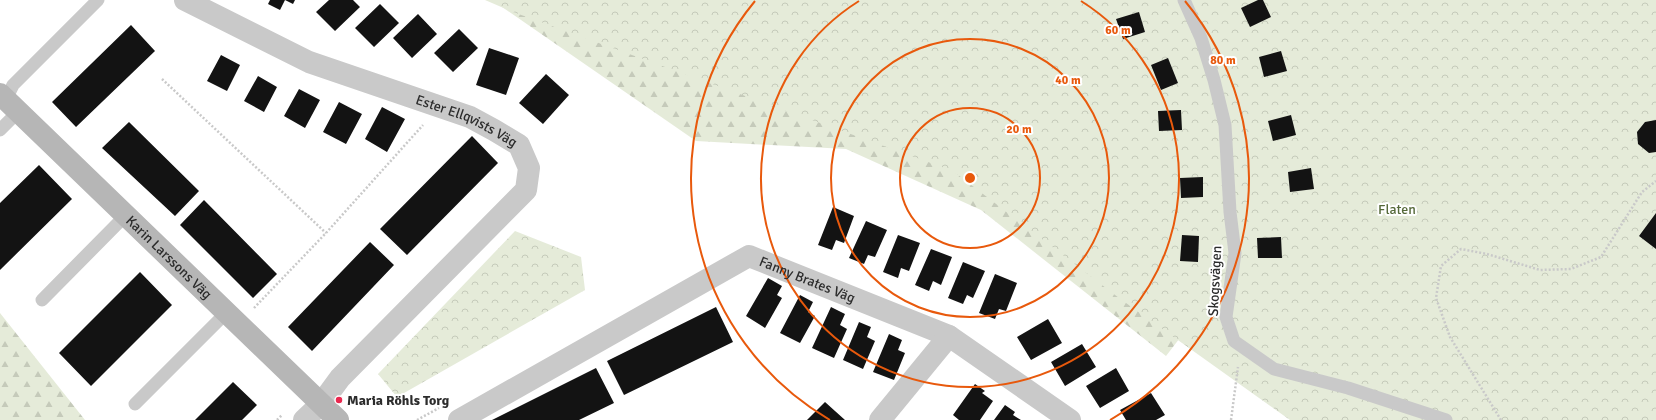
<svg xmlns="http://www.w3.org/2000/svg" width="1656" height="420" font-family="Signika,sans-serif">
<defs>
<pattern id="forest-firs" width="22" height="20" patternUnits="userSpaceOnUse"><rect width="22" height="20" fill="#e5ebd9"/><path d="M5 1l3.5 6h-7zM16 11l3.5 6h-7z" fill="#c5caba"/></pattern>
<pattern id="park-crowns" width="20" height="18" patternUnits="userSpaceOnUse"><rect width="20" height="18" fill="#e5ebd9"/><path d="M2 6a3 3 0 1 1 6 0M12 15a3 3 0 1 1 6 0" fill="none" stroke="#c5caba"/></pattern>
</defs>
<rect width="100%" height="100%" fill="#fff"/>
<!-- forest -->
<path fill="url(#forest-firs)" d="M 492,0 L 1070,0 L 1183,334 L 1166,356 L 981,210 L 846,149 L 696,141 Z
M 0,313 L 85,420 L 0,420 Z"/>
<!-- park -->
<path fill="url(#park-crowns)" d="M 485,0 L 1656,0 L 1656,420 L 1290,420 L 1119,298 L 953,171 L 513,12 Z
M 515,231 L 581,257 L 585,290 L 397,397 L 378,374 Z"/>
<!-- building -->
<path fill="#131313" d="M 270,0 L 295,0 L 293,4 L 285,0 L 280,10 L 268,4 Z
M 329,0 L 353,0 L 360,7 L 335,31 L 316,12 Z
M 1258,0 L 1263,0 L 1271,17 L 1250,27 L 1241,8 Z
M 380,4 L 399,23 L 374,47 L 355,28 Z
M 1139,12 L 1145,32 L 1123,39 L 1116,19 Z
M 418,14 L 437,34 L 412,58 L 393,38 Z
M 131,25 L 155,51 L 76,127 L 52,102 Z
M 459,29 L 478,48 L 453,72 L 434,53 Z
M 489,48 L 519,58 L 506,95 L 476,85 Z
M 1281,51 L 1287,71 L 1264,77 L 1259,57 Z
M 221,55 L 240,65 L 227,91 L 207,81 Z
M 1168,58 L 1178,83 L 1161,90 L 1151,65 Z
M 546,74 L 569,95 L 543,124 L 519,103 Z
M 258,76 L 277,87 L 264,112 L 244,101 Z
M 299,89 L 320,100 L 305,128 L 284,116 Z
M 339,102 L 362,114 L 346,144 L 323,132 Z
M 382,107 L 405,119 L 387,152 L 365,139 Z
M 1181,110 L 1182,130 L 1159,131 L 1158,111 Z
M 1291,115 L 1296,135 L 1273,141 L 1268,121 Z
M 1656,120 L 1656,152 L 1649,153 L 1638,144 L 1637,132 L 1645,122 Z
M 129,122 L 199,191 L 175,216 L 102,148 Z
M 472,136 L 498,163 L 407,255 L 380,229 Z
M 39,165 L 72,199 L 0,270 L 0,203 Z
M 1311,168 L 1314,189 L 1290,192 L 1288,172 Z
M 1203,177 L 1203,197 L 1181,198 L 1180,178 Z
M 204,200 L 277,274 L 253,298 L 180,225 Z
M 833,207 L 854,216 L 844,243 L 836,240 L 832,250 L 818,245 Z
M 1656,213 L 1656,249 L 1639,236 Z
M 866,221 L 887,230 L 875,257 L 868,255 L 864,264 L 849,258 Z
M 898,235 L 920,243 L 909,271 L 901,268 L 898,278 L 883,272 Z
M 1182,235 L 1199,236 L 1198,262 L 1180,261 Z
M 1281,237 L 1282,258 L 1258,258 L 1257,238 Z
M 370,242 L 394,265 L 312,351 L 288,327 Z
M 931,249 L 952,257 L 941,285 L 933,281 L 929,291 L 915,285 Z
M 963,262 L 985,271 L 973,298 L 967,295 L 963,304 L 948,298 Z
M 140,272 L 172,305 L 91,386 L 59,353 Z
M 995,274 L 1017,283 L 1006,311 L 999,309 L 995,319 L 979,313 Z
M 768,278 L 782,286 L 777,295 L 782,298 L 765,328 L 746,316 Z
M 800,295 L 813,302 L 808,312 L 815,316 L 800,343 L 780,333 Z
M 716,307 L 733,342 L 624,395 L 607,361 Z
M 831,307 L 845,314 L 840,325 L 847,329 L 834,358 L 812,348 Z
M 1048,319 L 1062,343 L 1031,360 L 1017,337 Z
M 859,322 L 871,327 L 867,337 L 875,341 L 863,369 L 843,360 Z
M 889,334 L 902,340 L 898,350 L 905,353 L 894,380 L 873,372 Z
M 1082,344 L 1096,367 L 1065,386 L 1051,362 Z
M 596,368 L 614,403 L 579,420 L 492,420 Z
M 1116,368 L 1129,391 L 1100,408 L 1086,386 Z
M 233,382 L 257,405 L 242,420 L 195,420 Z
M 975,384 L 985,391 L 982,393 L 993,401 L 980,420 L 959,420 L 953,415 Z
M 1151,393 L 1165,415 L 1156,420 L 1126,420 L 1120,410 Z
M 825,402 L 845,420 L 807,420 Z
M 1005,405 L 1015,412 L 1013,415 L 1021,420 L 994,420 Z"/>
<g fill="none" stroke-linecap="round" stroke-linejoin="round">
<!-- path -->
<path stroke="#c9c9c9" stroke-width="2.5" stroke-dasharray="2 2" stroke-linecap="butt" d="M 162,79 L 326,233
M 254,308 L 326,233 L 423,125
M 277,420 L 282,415
M 417,420 L 439,408
M 1231,420 L 1238,367
M 1501,420 L 1450,337 L 1436,298 L 1441,266 L 1461,249 L 1487,254 L 1540,270 L 1571,269 L 1601,257 L 1642,192 L 1656,181"/>
<!-- lane -->
<path stroke="#c9c9c9" stroke-width="13" d="M 1184,0 L 1201,38 L 1214,80 L 1225,125 L 1230,212 L 1235,253 L 1226,317 L 1234,341 L 1274,369 L 1348,388 L 1446,420
M 6,99 L 13,85 L 98,0
M 0,130 L 19,111
M 42,300 L 126,215
M 135,404 L 226,313"/>
<!-- street -->
<g stroke="#c9c9c9" stroke-width="22">
<path id="s1" d="M 185,0 L 309,62 L 470,117 L 494,130 L 519,145 L 529,168 L 526,190 L 340,378 L 321,404 L 304,420"/>
<path id="s2" d="M 459,420 L 749,256 L 949,336 L 1070,420"/>
<path d="M 880,420 L 949,336"/>
</g>
<!-- secondary -->
<path stroke="#b6b6b6" stroke-width="22" id="s3" d="M 0,94 L 338,420"/>
</g>
<!-- distance rings -->
<g fill="none" stroke="#e8590c" stroke-width="2">
<circle cx="970" cy="178" r="70"/>
<circle cx="970" cy="178" r="139"/>
<path d="M1081 1A209 209 0 1 1 859 1"/>
<path d="M830 420A279 279 0 0 1 755 1M1185 1A279 279 0 0 1 1110 420"/>
</g>
<!-- markers -->
<circle fill="#ea284f" stroke="#fff" stroke-width="1.5" cx="339" cy="400" r="4"/>
<g text-anchor="middle" dominant-baseline="central" stroke-width="4" stroke-linejoin="round" paint-order="stroke">
<!-- street labels -->
<g font-size="14" fill="#2c2c2c" stroke="#fff">
<text stroke="none"><textPath href="#s1" startOffset="307">Ester Ellqvists Väg</textPath></text>
<text stroke="none"><textPath href="#s3" startOffset="235">Karin Larssons Väg</textPath></text>
<text stroke="none"><textPath href="#s2" startOffset="396">Fanny Brates Väg</textPath></text>
<text transform="translate(1215 281) rotate(-87)">Skogsvägen</text>
</g>
<!-- park labels -->
<g font-size="14" fill="#556939" stroke="#fff">
<text x="1397" y="209">Flaten</text>
</g>
<!-- poi labels -->
<g font-size="14" font-weight="bold" fill="#2c2c2c" stroke="#fff" text-anchor="start">
<text x="347" y="400">Maria Röhls Torg</text>
</g>
</g>
<circle cx="970" cy="178" r="6" fill="#e8590c" stroke="#fff" stroke-width="2"/>
<g font-size="12" text-anchor="middle" font-weight="bold" fill="#e8590c" stroke="#fff" stroke-width="4" stroke-linejoin="round" paint-order="stroke">
<text x="1118" y="34">60 m</text>
<text x="1223" y="64">80 m</text>
<text x="1068" y="84">40 m</text>
<text x="1019" y="133">20 m</text>
</g>
</svg>
